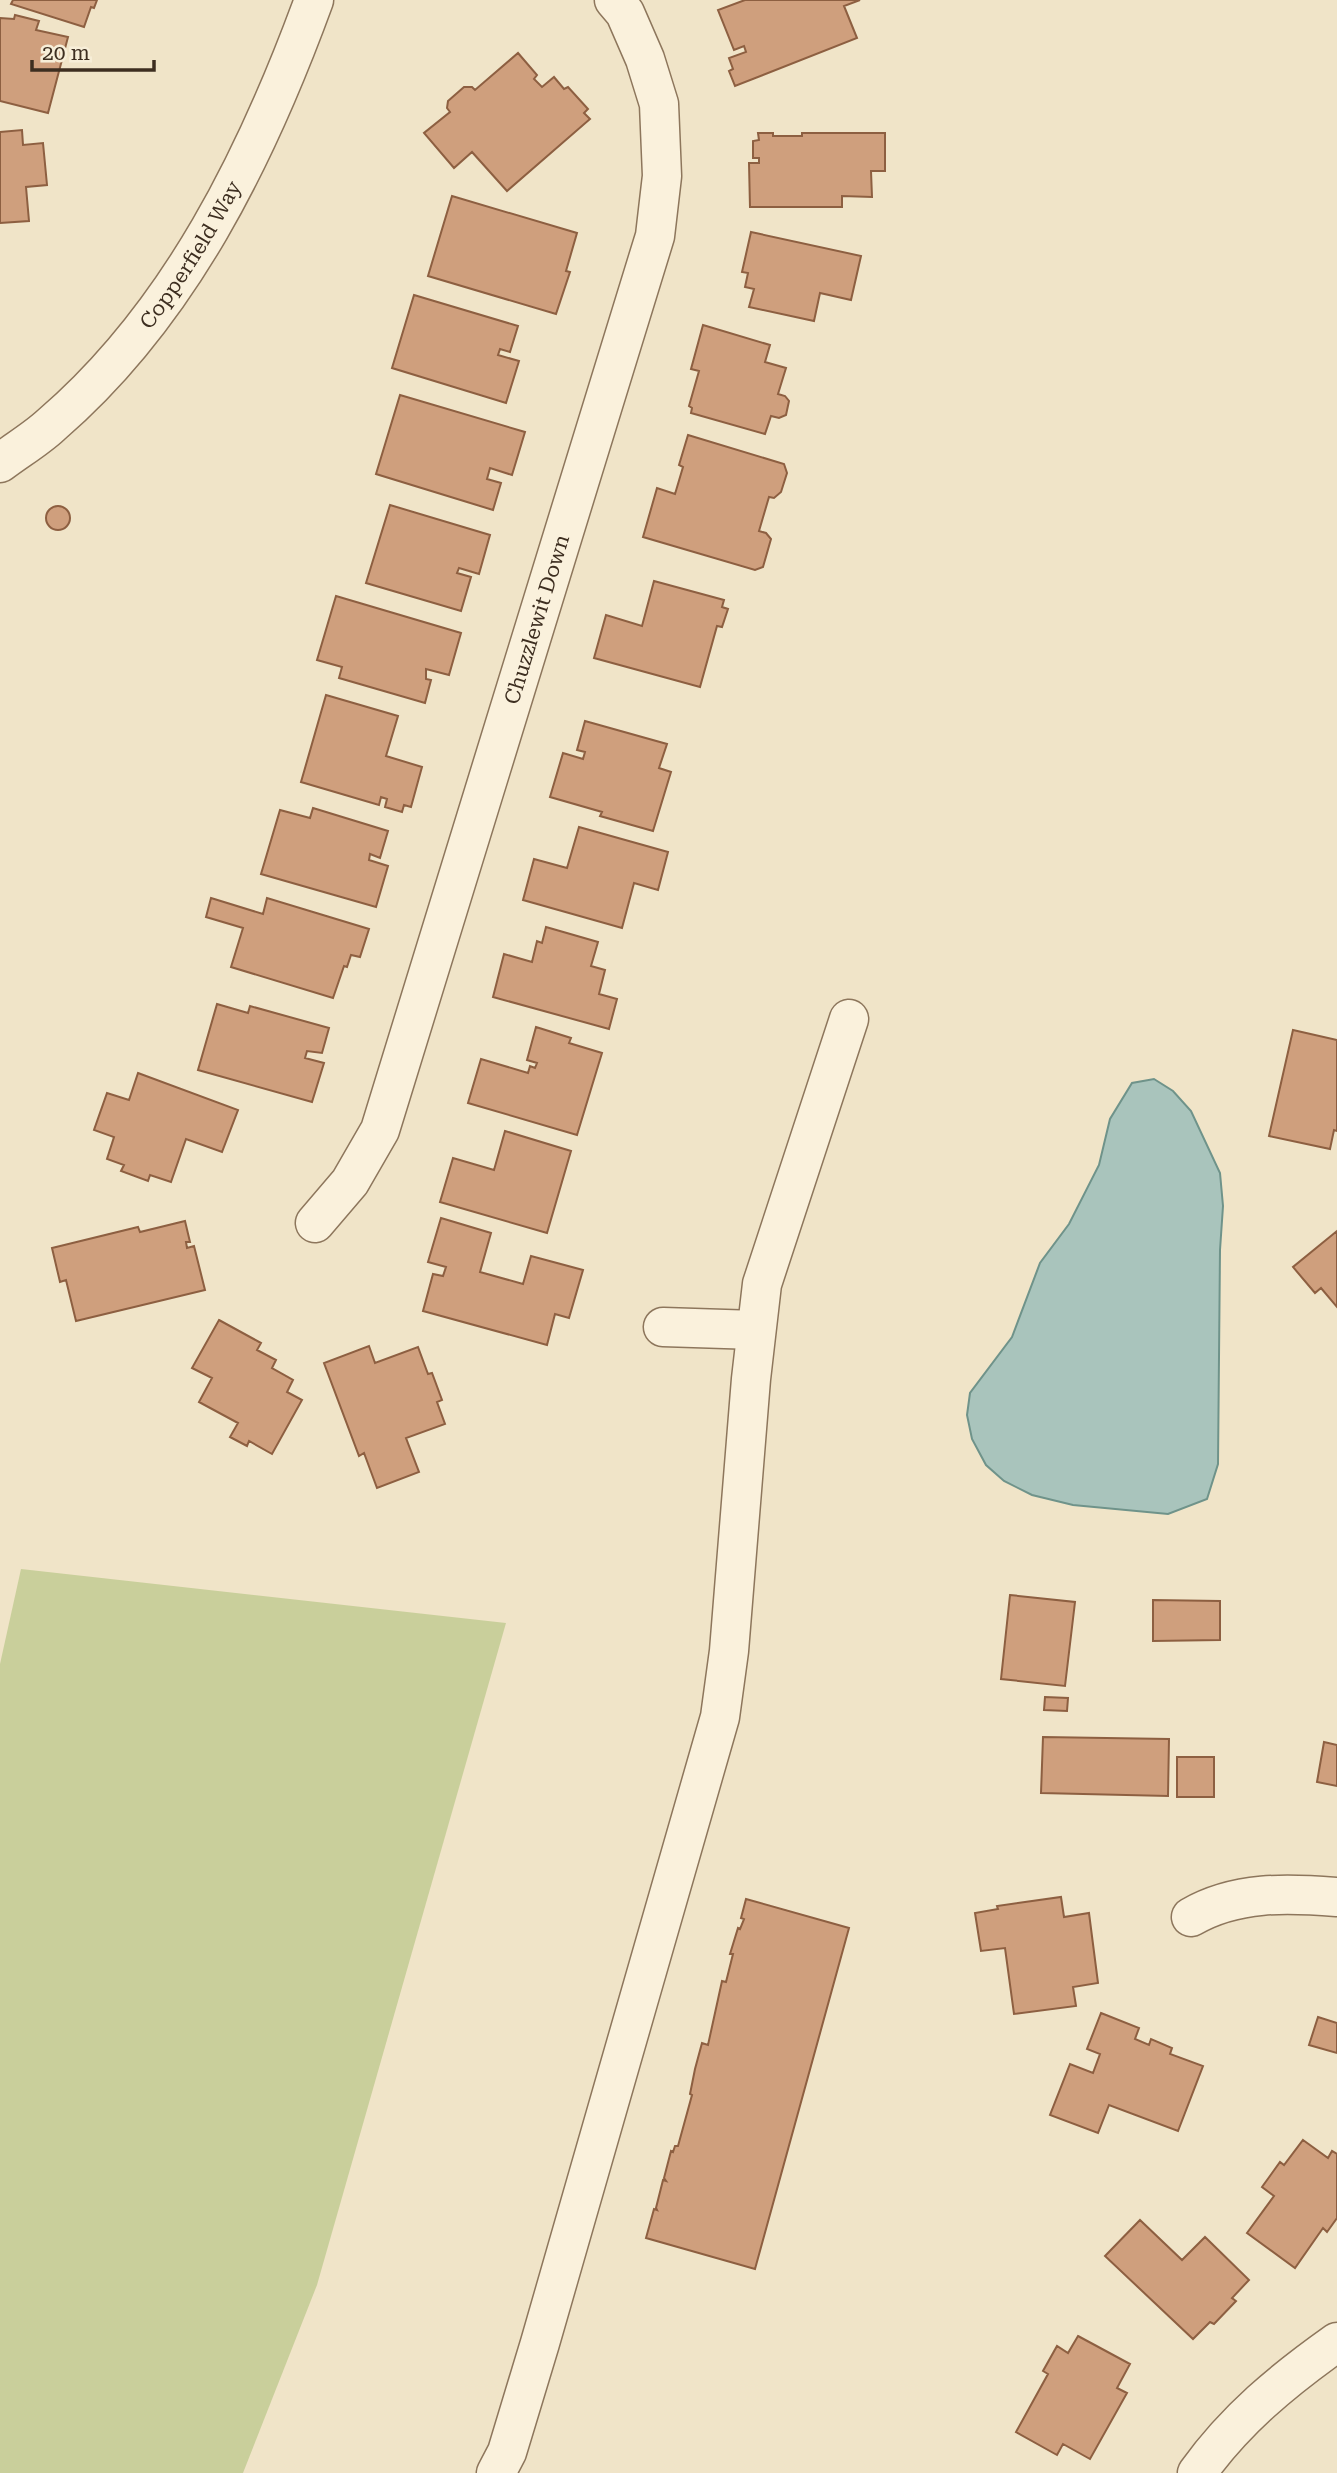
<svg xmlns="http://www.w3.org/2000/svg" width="1337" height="2473" font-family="'Roboto Serif',serif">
<rect width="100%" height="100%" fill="#f0e4c8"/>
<!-- green -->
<path fill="#c9cf9b" d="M 21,1569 L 506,1623 L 317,2285 L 243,2473 L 0,2473 L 0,1664 Z"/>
<!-- water -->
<path fill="#a9c4bc" stroke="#6f938a" stroke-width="2" d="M 1154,1079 L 1173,1091 L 1191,1111 L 1220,1173 L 1223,1206 L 1220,1250 L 1218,1464 L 1207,1499 L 1168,1514 L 1073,1505 L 1032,1495 L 1004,1481 L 986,1465 L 972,1439 L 967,1415 L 970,1393 L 1012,1337 L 1040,1263 L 1069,1224 L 1099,1165 L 1110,1119 L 1132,1083 Z"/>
<!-- building -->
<path fill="#cf9f7d" stroke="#8d5f41" stroke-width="2" d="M 13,0 L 97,0 L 94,8 L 91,7 L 84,27 L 11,4 Z
M 745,0 L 860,0 L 844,6 L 857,38 L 735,86 L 729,71 L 733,69 L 729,58 L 746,52 L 744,46 L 734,50 L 718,10 Z
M 15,15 L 39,21 L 36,30 L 68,37 L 48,113 L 0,101 L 0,18 L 14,19 Z
M 518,53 L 537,75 L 534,79 L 542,87 L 554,77 L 564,89 L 568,87 L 588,109 L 584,113 L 590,119 L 507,191 L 472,152 L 454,168 L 424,133 L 450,112 L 447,108 L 448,101 L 464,87 L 472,87 L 475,90 Z
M 22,130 L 23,145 L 43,143 L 47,185 L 26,187 L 29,221 L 0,223 L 0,132 Z
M 758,133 L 773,133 L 773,136 L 802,136 L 802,133 L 885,133 L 885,171 L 871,171 L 872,197 L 842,196 L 842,207 L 750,207 L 749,163 L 759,163 L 759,158 L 753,158 L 753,141 L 759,140 Z
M 452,196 L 577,233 L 566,271 L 570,272 L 556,314 L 428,276 Z
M 751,232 L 861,256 L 851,300 L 820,293 L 814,321 L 749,307 L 754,289 L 745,287 L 748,273 L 742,272 Z
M 414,295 L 518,326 L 510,352 L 500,349 L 498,355 L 519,361 L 506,403 L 392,368 Z
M 703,325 L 770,345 L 765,362 L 786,368 L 778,394 L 785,396 L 789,401 L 786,415 L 779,418 L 771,416 L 765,434 L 691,413 L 692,408 L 689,406 L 699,371 L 691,369 Z
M 400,395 L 525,432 L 512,475 L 490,468 L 487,479 L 501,483 L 493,510 L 376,474 Z
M 688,435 L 784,464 L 787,473 L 781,492 L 774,498 L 769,497 L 759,531 L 766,533 L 771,539 L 763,567 L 755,570 L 643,537 L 657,488 L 675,494 L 683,467 L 679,465 Z
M 390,505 L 490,535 L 479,574 L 459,568 L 457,573 L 471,577 L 461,611 L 366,583 Z
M46 518a12 12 0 1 1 24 0a12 12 0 1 1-24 0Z
M 654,581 L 724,600 L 722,607 L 728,609 L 722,627 L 717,626 L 700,687 L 594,658 L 606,615 L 642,626 Z
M 336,596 L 461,633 L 449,675 L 426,669 L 426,679 L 431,680 L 425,703 L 339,678 L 342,667 L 317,660 Z
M 326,695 L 398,716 L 386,756 L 422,767 L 411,807 L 404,805 L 402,812 L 385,807 L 387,799 L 381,797 L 379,805 L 301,782 Z
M 585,721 L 667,744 L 659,768 L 671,772 L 653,831 L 600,816 L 602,812 L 550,797 L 563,753 L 583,759 L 585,752 L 577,750 Z
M 313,808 L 388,831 L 380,858 L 370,854 L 369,860 L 388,866 L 376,907 L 261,874 L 280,810 L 310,818 Z
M 579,827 L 668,852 L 658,890 L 634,883 L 622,928 L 523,900 L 534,859 L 567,868 Z
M 211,898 L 263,914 L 267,898 L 369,929 L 360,957 L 351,955 L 347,967 L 344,966 L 333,998 L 231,967 L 243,928 L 206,917 Z
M 546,927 L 598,942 L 591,966 L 605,970 L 599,994 L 617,999 L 609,1029 L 493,997 L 504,954 L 532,962 L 537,941 L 542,943 Z
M 217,1004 L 248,1013 L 250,1006 L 329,1028 L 322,1053 L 307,1051 L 305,1058 L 324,1063 L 312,1102 L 198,1070 Z
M 536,1027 L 571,1038 L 569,1043 L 602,1053 L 577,1135 L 468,1103 L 481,1059 L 528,1073 L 530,1066 L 535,1068 L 537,1063 L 527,1060 Z
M 1293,1030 L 1337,1040 L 1337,1131 L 1334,1130 L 1330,1149 L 1269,1136 Z
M 138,1073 L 238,1110 L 222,1152 L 186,1139 L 171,1182 L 150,1175 L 148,1181 L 121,1171 L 124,1165 L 107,1159 L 114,1137 L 94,1130 L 107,1093 L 129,1100 Z
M 505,1131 L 571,1151 L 547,1233 L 440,1202 L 453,1158 L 494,1170 Z
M 441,1218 L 491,1233 L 480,1272 L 523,1284 L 531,1256 L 583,1270 L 569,1318 L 555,1314 L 547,1345 L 423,1311 L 433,1274 L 443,1276 L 446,1267 L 428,1262 Z
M 185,1221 L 190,1242 L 186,1242 L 187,1248 L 194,1246 L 205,1290 L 76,1321 L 66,1280 L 60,1282 L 52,1248 L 138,1227 L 140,1232 Z
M 1337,1231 L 1337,1307 L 1321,1288 L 1315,1293 L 1293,1267 Z
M 219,1320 L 261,1343 L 257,1350 L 276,1360 L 272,1368 L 293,1380 L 287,1392 L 302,1400 L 272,1454 L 249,1441 L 247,1446 L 230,1437 L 238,1423 L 199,1402 L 212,1378 L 192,1368 Z
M 369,1346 L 375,1363 L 418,1347 L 428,1374 L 432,1373 L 442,1400 L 437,1402 L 445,1424 L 406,1438 L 419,1472 L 377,1488 L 364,1453 L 359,1456 L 324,1363 Z
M 1010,1595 L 1075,1602 L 1065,1686 L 1001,1679 Z
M 1153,1600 L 1220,1601 L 1220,1640 L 1153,1641 Z
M 1045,1697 L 1068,1698 L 1067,1711 L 1044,1710 Z
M 1043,1737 L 1169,1739 L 1168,1796 L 1041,1793 Z
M 1324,1742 L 1337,1745 L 1337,1786 L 1317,1782 Z
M 1177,1757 L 1214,1757 L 1214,1797 L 1177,1797 Z
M 1061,1897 L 1064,1917 L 1089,1913 L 1098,1983 L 1073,1987 L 1076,2006 L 1014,2014 L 1005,1948 L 981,1951 L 975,1913 L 998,1909 L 997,1906 Z
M 746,1899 L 849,1928 L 755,2269 L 646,2238 L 654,2209 L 657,2210 L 656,2208 L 663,2180 L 666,2181 L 664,2178 L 671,2151 L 673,2152 L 675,2146 L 678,2146 L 692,2095 L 690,2094 L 695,2069 L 702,2043 L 708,2045 L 722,1981 L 726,1982 L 733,1954 L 730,1954 L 738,1928 L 740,1929 L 744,1919 L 741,1918 Z
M 1101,2013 L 1139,2028 L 1135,2039 L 1149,2045 L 1151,2039 L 1172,2048 L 1170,2054 L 1203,2066 L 1178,2131 L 1109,2105 L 1098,2133 L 1050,2115 L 1070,2064 L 1093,2073 L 1100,2054 L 1087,2049 Z
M 1318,2017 L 1337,2023 L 1337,2053 L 1309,2045 Z
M 1303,2140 L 1328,2158 L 1332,2151 L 1337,2154 L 1337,2218 L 1327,2232 L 1323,2228 L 1295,2268 L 1247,2233 L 1274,2196 L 1262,2187 L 1280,2162 L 1284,2165 Z
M 1140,2220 L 1182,2260 L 1205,2237 L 1249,2280 L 1232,2298 L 1236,2301 L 1214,2324 L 1210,2322 L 1193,2339 L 1105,2256 Z
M 1078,2336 L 1130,2364 L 1117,2388 L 1127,2393 L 1090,2459 L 1063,2444 L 1057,2455 L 1016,2432 L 1048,2374 L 1043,2371 L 1057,2346 L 1068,2353 Z"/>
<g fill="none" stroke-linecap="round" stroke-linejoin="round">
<defs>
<g id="street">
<path id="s1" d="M 0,463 C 17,450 36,439 51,425 C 180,314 257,156 314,0"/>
<path id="s2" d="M 315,1223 L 350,1182 L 380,1130 L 655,236 L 662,176 L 659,104 L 645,59 L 625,13 L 614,0"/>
<path d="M 663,1327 L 756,1330"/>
<path d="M 1191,1917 C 1236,1891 1287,1893 1337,1897"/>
<path d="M 496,2473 L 507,2452 L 540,2343 L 720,1717 L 729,1651 L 751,1379 L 762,1284 L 849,1019"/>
<path d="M 1197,2473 C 1236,2419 1282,2381 1337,2342"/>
</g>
</defs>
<!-- street casing -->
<use href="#street" stroke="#8d765c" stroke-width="41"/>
<!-- street -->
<use href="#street" stroke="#faf1dc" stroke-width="38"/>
</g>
<g text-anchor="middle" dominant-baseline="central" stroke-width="5" stroke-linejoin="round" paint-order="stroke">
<!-- street labels -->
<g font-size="21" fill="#3d2e20" stroke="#f7eed8">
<text stroke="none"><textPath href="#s1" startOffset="285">Copperfield Way</textPath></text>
<text stroke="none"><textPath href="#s2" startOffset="648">Chuzzlewit Down</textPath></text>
</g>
</g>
<!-- scale -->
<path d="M32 60v10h122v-10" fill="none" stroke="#3d2e20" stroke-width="3.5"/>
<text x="42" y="60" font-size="21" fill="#3d2e20" stroke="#f7eed8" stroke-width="5" paint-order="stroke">20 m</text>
</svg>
